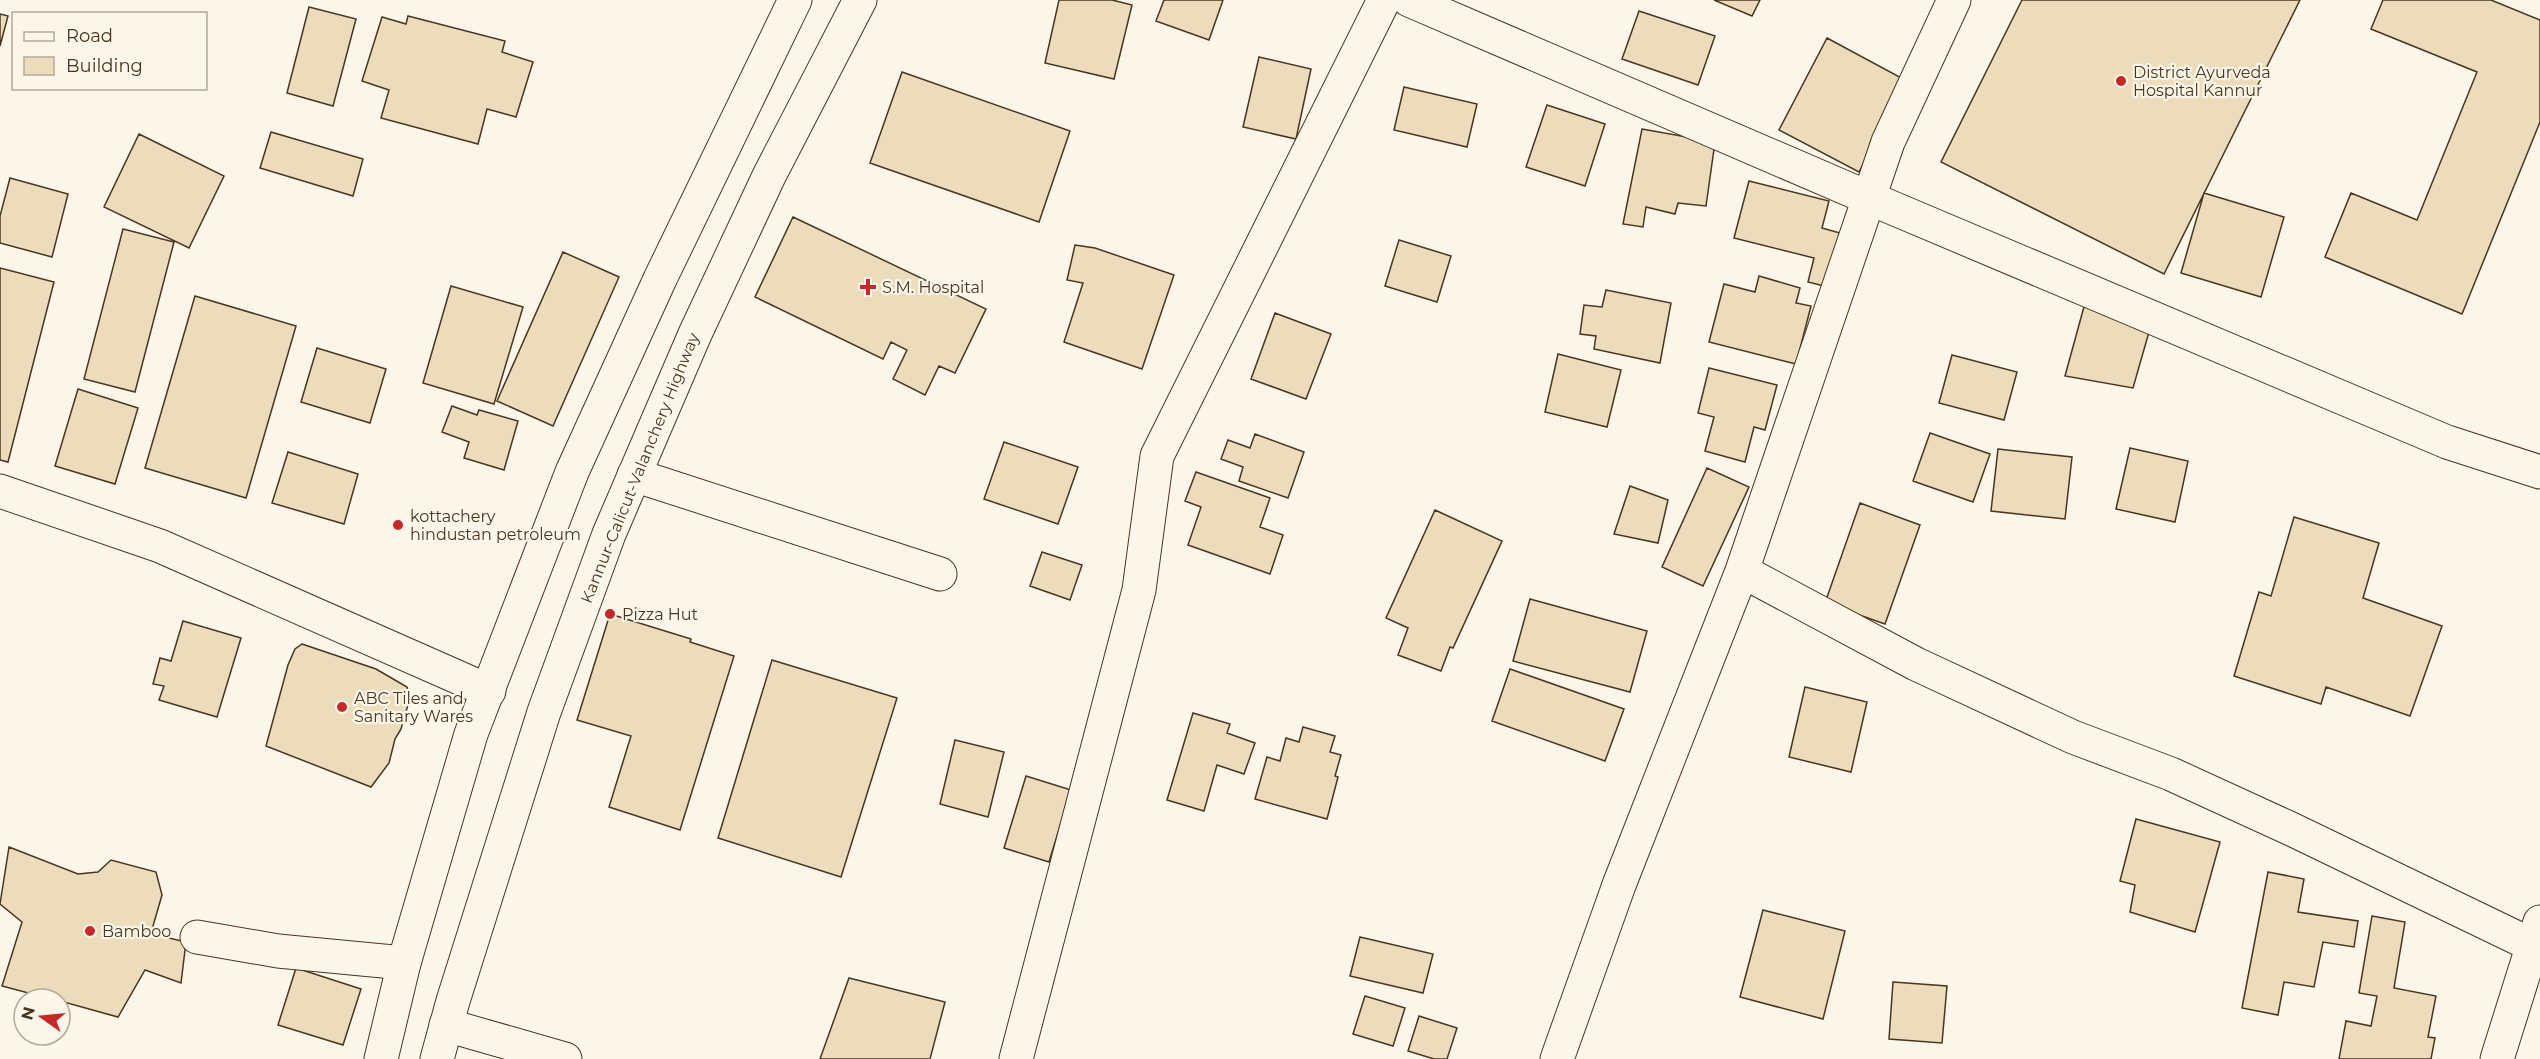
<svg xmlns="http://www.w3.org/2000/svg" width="2540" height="1059" font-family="Montserrat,sans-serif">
<rect width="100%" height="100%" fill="#fbf6e9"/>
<!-- building -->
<path fill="#ecdcbc" stroke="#4a3520" stroke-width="1.5" d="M 1059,0 L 1112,0 L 1132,5 L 1114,79 L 1045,63 Z
M 1164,0 L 1223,0 L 1209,40 L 1156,21 Z
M 1714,0 L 1760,0 L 1752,16 Z
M 2022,0 L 2300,0 L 2164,274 L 1941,162 Z
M 2383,0 L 2491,0 L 2540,20 L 2540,122 L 2462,314 L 2325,257 L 2351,193 L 2417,220 L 2477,72 L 2371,29 Z
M 309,7 L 356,19 L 333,106 L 287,93 Z
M 1639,11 L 1715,36 L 1698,85 L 1622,59 Z
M 0,14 L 8,16 L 0,46 Z
M 408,16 L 505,41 L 502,52 L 533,62 L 516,117 L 487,109 L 478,144 L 381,118 L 389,90 L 362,81 L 382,17 L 406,24 Z
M 1827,38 L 1907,81 L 1859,172 L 1779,130 Z
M 1259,57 L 1311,69 L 1296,139 L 1243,127 Z
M 902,72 L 1070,131 L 1039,222 L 870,163 Z
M 1404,87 L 1477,104 L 1467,147 L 1394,130 Z
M 1547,105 L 1605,124 L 1585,186 L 1526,167 Z
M 1642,129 L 1715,142 L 1706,206 L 1678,203 L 1675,214 L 1646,207 L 1643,227 L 1623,224 Z
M 271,132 L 363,159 L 353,196 L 260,168 Z
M 139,134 L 224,176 L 189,248 L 104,207 Z
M 10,178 L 68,194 L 52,257 L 0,243 L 0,216 Z
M 1749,181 L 1829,201 L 1822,228 L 1847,235 L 1832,288 L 1808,282 L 1814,258 L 1734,238 Z
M 2204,193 L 2284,217 L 2261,297 L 2181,273 Z
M 793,217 L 986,309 L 955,373 L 939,366 L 925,395 L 893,379 L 907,350 L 891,342 L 883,359 L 755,297 Z
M 123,229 L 174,242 L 135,392 L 84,379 Z
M 1399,240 L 1451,256 L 1437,302 L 1385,286 Z
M 1075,245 L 1095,248 L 1174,275 L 1142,369 L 1064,342 L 1083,283 L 1067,280 Z
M 563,252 L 619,277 L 553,426 L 497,401 Z
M 0,268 L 54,282 L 8,462 L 0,460 Z
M 1759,276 L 1800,288 L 1796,303 L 1811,306 L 1796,364 L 1709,342 L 1724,284 L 1755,292 Z
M 451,286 L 523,307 L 494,404 L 423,383 Z
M 1606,290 L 1671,303 L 1660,363 L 1594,349 L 1596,336 L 1580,334 L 1584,305 L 1602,307 Z
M 195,296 L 296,326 L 246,498 L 145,468 Z
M 2085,303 L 2151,325 L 2133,388 L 2065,376 Z
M 1275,313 L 1331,334 L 1306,399 L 1251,379 Z
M 317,348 L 386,369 L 370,423 L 301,402 Z
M 1558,354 L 1621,370 L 1607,427 L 1545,412 Z
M 1952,355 L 2017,372 L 2004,420 L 1939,403 Z
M 1709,368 L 1777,385 L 1765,430 L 1754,427 L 1745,462 L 1705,451 L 1714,417 L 1698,413 Z
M 78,389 L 138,408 L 115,484 L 55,466 Z
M 452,406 L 477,415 L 479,410 L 518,421 L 504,470 L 464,458 L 469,442 L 442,432 Z
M 1930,433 L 1990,454 L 1973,502 L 1913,481 Z
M 1255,434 L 1304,452 L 1288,498 L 1239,481 L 1243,467 L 1221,459 L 1228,440 L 1250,448 Z
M 1004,442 L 1078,467 L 1058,524 L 984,499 Z
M 2130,448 L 2188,461 L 2175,522 L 2116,509 Z
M 1998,449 L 2072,457 L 2065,519 L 1991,511 Z
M 288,452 L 358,474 L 344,524 L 272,503 Z
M 1707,468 L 1749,487 L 1703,586 L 1662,567 Z
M 1196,472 L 1270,498 L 1260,527 L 1283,535 L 1270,574 L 1188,545 L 1201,507 L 1185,501 Z
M 1630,486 L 1668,500 L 1658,543 L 1614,534 Z
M 1860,503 L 1920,525 L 1885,624 L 1825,603 Z
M 1435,510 L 1502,541 L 1453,648 L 1450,647 L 1441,671 L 1398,655 L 1408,628 L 1386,618 Z
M 2294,517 L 2379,543 L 2363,598 L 2442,626 L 2410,716 L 2326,687 L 2321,704 L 2234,676 L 2259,592 L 2271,596 Z
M 1042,552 L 1082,565 L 1070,600 L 1030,586 Z
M 1530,599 L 1647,631 L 1630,692 L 1513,661 Z
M 610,614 L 691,639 L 690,642 L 734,656 L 680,830 L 609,807 L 631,736 L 577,720 Z
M 183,621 L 241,638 L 217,717 L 159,700 L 164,686 L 153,684 L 160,658 L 171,661 Z
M 302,644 L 376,669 L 407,687 L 410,698 L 401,729 L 395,739 L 389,763 L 371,787 L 266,746 L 288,665 L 295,649 Z
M 772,660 L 897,698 L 841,877 L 718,838 Z
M 1510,669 L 1624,709 L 1605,761 L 1492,721 Z
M 1805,687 L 1867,702 L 1851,772 L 1789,757 Z
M 1193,713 L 1230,724 L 1227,733 L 1255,743 L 1244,774 L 1217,765 L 1204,811 L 1167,800 Z
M 1303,727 L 1335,736 L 1330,752 L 1341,755 L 1335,776 L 1338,777 L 1327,819 L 1255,799 L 1267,757 L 1280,761 L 1286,738 L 1299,742 Z
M 955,740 L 1004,752 L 988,817 L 940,804 Z
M 1026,776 L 1071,790 L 1049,862 L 1004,848 Z
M 2136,819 L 2220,842 L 2195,932 L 2130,912 L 2135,885 L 2120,881 Z
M 9,847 L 78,874 L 98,872 L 111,860 L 156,872 L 162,895 L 153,926 L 165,937 L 186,942 L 181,983 L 145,970 L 118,1017 L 60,1001 L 60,999 L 51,999 L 2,986 L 22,922 L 0,904 Z
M 2268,872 L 2304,879 L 2298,912 L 2358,921 L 2354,947 L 2323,942 L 2314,987 L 2284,982 L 2278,1015 L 2242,1008 Z
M 1763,910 L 1845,931 L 1823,1019 L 1740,997 Z
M 2372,916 L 2405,922 L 2394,988 L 2436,996 L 2428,1037 L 2435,1038 L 2431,1059 L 2339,1059 L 2346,1021 L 2371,1026 L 2377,996 L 2359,993 Z
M 1360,937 L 1433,954 L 1423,993 L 1350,976 Z
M 296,968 L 361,989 L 343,1045 L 278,1025 Z
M 849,978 L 945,1002 L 930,1059 L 820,1059 Z
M 1893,982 L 1947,986 L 1942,1043 L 1889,1039 Z
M 1365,996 L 1405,1008 L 1393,1046 L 1353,1034 Z
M 1419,1016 L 1457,1028 L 1447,1059 L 1434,1059 L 1408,1051 Z"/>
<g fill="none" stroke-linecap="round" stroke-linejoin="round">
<defs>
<path id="minor" d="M 1409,0 L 1869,198 L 2447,442 L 2540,472
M 634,475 L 940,574
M 0,491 L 160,546 L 489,691
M 1742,571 L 1916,664 L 2073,737 L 2171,774 L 2289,828 L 2540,949
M 197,937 L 278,951 L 404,963
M 446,1025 L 565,1059
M 1016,1059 L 1139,590 L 1157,456 L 1384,0
M 1557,1059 L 1619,885 L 1742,571 L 1888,142 L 1954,0
M 2497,1059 L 2540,922"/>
<path id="trunk" d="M 381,1059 L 404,963 L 471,734 L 572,472 L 660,279 L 795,0
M 437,1059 L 453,1001 L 544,712 L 609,534 L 695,334 L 769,176 L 860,0"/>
</defs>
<!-- minor casing -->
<use href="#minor" stroke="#4a3520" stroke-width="35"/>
<!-- trunk casing -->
<use href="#trunk" stroke="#4a3520" stroke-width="35"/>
<!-- minor -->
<use href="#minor" stroke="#fbf6e9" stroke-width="33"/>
<!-- trunk -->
<use href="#trunk" stroke="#fbf6e9" stroke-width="33"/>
</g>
<!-- markers -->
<g fill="#c62828" stroke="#fbf6e9" stroke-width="2">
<circle cx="2121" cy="81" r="6"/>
<path d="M865 278h6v6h6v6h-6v6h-6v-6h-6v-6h6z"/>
<circle cx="398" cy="525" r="6"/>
<circle cx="610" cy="614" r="6"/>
<circle cx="342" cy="707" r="6"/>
<circle cx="90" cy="931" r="6"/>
</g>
<g text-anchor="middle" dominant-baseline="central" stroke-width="4.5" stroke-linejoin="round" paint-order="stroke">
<!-- poi labels -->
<g font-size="16" fill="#4a3520" stroke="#fbf6e9" text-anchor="start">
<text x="2133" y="72">District Ayurveda<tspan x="2133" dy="18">Hospital Kannur</tspan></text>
<text x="882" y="287">S.M. Hospital</text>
<text x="410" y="516">kottachery<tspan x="410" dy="18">hindustan petroleum</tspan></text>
<text x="622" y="614">Pizza Hut</text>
<text x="354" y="698">ABC Tiles and<tspan x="354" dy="18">Sanitary Wares</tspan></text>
<text x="102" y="931">Bamboo</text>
</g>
<!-- street labels -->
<g font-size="16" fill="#4a3520" stroke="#fbf6e9">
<text transform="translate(640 468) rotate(-68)">Kannur-Calicut-Valanchery Highway</text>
</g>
</g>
<!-- legend -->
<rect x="12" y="12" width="195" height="78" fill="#fbf6e9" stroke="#b4a999" stroke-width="1.5"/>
<rect x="24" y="32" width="30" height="9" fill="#fbf6e9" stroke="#b4a999" stroke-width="1.5"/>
<text x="66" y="42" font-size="18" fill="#4a3520">Road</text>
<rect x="24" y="57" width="30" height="18" fill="#ecdcbc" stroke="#b4a999" stroke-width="1.5"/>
<text x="66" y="72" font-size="18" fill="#4a3520">Building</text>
<!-- north arrow -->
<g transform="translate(42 1017) rotate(285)"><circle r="28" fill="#fbf6e9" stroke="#b4a999" stroke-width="1.5"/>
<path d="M0-4.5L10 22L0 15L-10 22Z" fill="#c62828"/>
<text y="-9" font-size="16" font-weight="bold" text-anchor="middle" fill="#4a3520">N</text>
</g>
</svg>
